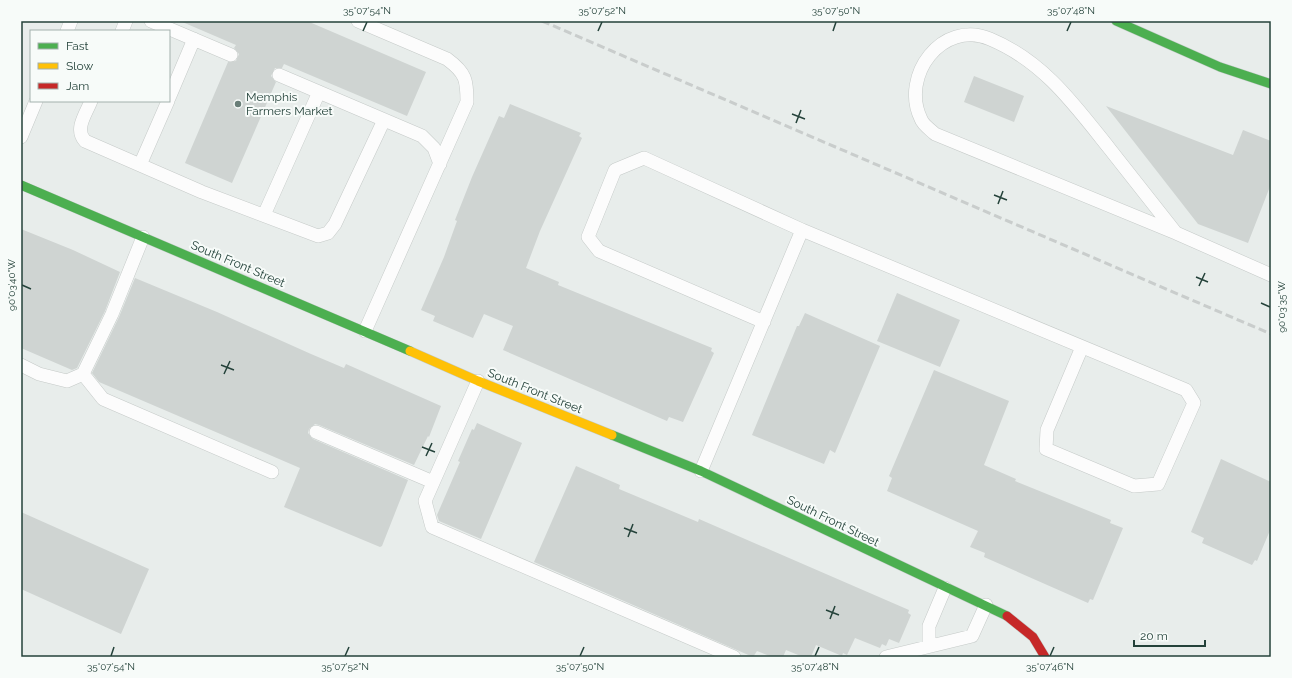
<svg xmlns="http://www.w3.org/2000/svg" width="1292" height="678" font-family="Raleway,sans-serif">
<rect width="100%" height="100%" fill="#e8edeb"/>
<!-- building -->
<path fill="#cfd4d2" d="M 180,21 L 307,21 L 426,72 L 407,116 L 284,64 L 282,68 L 275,68 L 271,76 L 276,82 L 232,183 L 185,163 L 228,62 L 236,61 L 239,54 L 234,48 L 236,45 Z
M 974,76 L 1024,96 L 1014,122 L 964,102 Z
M 510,104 L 581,133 L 579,136 L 582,138 L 540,231 L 526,268 L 559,282 L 558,285 L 712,348 L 711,351 L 714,353 L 683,422 L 669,417 L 667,421 L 503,350 L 513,326 L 484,314 L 473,338 L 433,321 L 435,316 L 421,310 L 444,257 L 457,221 L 455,220 L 472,177 L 499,116 L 504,118 Z
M 1106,106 L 1233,155 L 1243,130 L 1271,141 L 1271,184 L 1248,243 L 1198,224 Z
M 21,229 L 73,250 L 120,272 L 105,311 L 77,368 L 72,370 L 21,348 Z
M 135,278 L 217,312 L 311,354 L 344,368 L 346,364 L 441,406 L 429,437 L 428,436 L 414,465 L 319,425 L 315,424 L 309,429 L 308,433 L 313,439 L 408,480 L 382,546 L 380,547 L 284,507 L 300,468 L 99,382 L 92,373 L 119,317 Z
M 897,293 L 960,320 L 940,367 L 877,341 Z
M 805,313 L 880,346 L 835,453 L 830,450 L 824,464 L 752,435 L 797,326 L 799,326 Z
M 934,370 L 1009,401 L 984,465 L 1016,479 L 1015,481 L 1111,520 L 1110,523 L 1123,528 L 1093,600 L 1090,599 L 1088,603 L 984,557 L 985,553 L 970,547 L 978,531 L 887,491 L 892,478 L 889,476 Z
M 477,423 L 522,443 L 481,539 L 439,521 L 437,515 L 460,462 L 458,461 L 472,429 L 474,430 Z
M 1221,459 L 1271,482 L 1271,528 L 1257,561 L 1255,560 L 1252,565 L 1202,543 L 1204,538 L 1191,532 Z
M 576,466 L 620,485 L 619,489 L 698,522 L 699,519 L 909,610 L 908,613 L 911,615 L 899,643 L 889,639 L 886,646 L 882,644 L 880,648 L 855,638 L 847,655 L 843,653 L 842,656 L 816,645 L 811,657 L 803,657 L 786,650 L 783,657 L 772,657 L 757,651 L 753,657 L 534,562 Z
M 21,512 L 149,569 L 121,634 L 21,589 Z"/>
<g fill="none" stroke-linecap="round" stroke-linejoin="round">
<defs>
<path id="lane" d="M 151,21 L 231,55
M 358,21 L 447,59 C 466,73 467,80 467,102 L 365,331
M 67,31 L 71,21
M 122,31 L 126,21
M 279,75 L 422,136 L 434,148 L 440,164
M 169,98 L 194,39
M 91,101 C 86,114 74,129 85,141 L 202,192 L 318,236 L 328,233 L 335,224 L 384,120
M 21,137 L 36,101
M 140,165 L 168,101
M 264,215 L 319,92
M 1176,233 C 1154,205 1131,176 1109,148 C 1074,104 1043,61 990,39 C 942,19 900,76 921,119 C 923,125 931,130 935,134 L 1176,233 L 1271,275
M 764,322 L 599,251 L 588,237 L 615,170 L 644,158 L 802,230
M 21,365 L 39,374 L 67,381 L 83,374 L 112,314 L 143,237
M 83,374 L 103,399 L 272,472
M 478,381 L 425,501 L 432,527 L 734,657
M 316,432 L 433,482
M 701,471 L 802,230 L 1186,390 L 1194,403 L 1158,484 L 1134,486 L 1046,449 L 1047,430 L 1082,347
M 929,646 L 929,626 L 945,588
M 886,657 L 972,636 L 986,605"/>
<path id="fast" d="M 1116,21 L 1220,67 L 1271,84
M 21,185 L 410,351
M 612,435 L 701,471 L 1007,616"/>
<path id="slow" d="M 410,351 L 478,381 L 612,435"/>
<path id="jam" d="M 1007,616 L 1033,637 L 1045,657"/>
</defs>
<!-- lane casing -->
<use href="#lane" stroke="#c5cac8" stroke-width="14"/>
<!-- fast casing -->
<use href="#fast" stroke="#c3cbc8" stroke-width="10"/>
<!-- slow casing -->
<use href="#slow" stroke="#c3cbc8" stroke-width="10"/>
<!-- jam casing -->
<use href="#jam" stroke="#c3cbc8" stroke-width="10"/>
<!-- lane -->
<use href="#lane" stroke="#fcfcfc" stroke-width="13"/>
<!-- fast -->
<use href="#fast" stroke="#4caf50" stroke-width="9"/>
<!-- slow -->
<use href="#slow" stroke="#ffc107" stroke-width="9"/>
<!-- jam -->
<use href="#jam" stroke="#c62828" stroke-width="9"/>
<!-- rail -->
<path stroke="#c9cdcc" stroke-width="3" stroke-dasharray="8 4" stroke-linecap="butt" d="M 542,21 L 1271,334"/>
</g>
<!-- ticks -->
<path fill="none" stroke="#24423a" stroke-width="1.5" d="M 363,31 L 367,22M 598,31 L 602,22M 833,31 L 836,22M 1067,31 L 1071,22M 792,114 L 805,119M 796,123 L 801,110M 994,195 L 1007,200M 998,204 L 1003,191M 1196,277 L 1208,282M 22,285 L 31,289M 1199,286 L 1205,273M 1261,303 L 1270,307M 221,365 L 234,370M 224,374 L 230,361M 422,447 L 435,452M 426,456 L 432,443M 624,528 L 637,533M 628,537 L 633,524M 826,610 L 839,615M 830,619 L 835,606M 111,656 L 114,647M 345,656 L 349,647M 580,656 L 584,647M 815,656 L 819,647M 1050,656 L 1054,647"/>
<!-- markers -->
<circle fill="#697e78" stroke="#f7fbf9" stroke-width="1.5" cx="238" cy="104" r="4"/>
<g text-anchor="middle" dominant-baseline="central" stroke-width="4" stroke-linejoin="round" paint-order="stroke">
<!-- poi labels -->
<g font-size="12" fill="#24423a" stroke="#f7fbf9" text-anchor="start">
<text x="246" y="97">Memphis<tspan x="246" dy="14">Farmers Market</tspan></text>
</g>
<!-- street labels -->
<g font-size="12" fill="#24423a" stroke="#f7fbf9">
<text transform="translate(238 264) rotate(23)">South Front Street</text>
<text transform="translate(535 391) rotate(22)">South Front Street</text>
<text transform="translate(833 521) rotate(26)">South Front Street</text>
</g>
</g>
<!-- border -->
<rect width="1292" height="678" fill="none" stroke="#f7fbf9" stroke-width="44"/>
<!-- legend -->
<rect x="30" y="30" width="140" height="72" fill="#f7fbf9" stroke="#a3b1ad"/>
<rect x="38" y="43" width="20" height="6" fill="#4caf50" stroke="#a3b1ad"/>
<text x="66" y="50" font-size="12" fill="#24423a">Fast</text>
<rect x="38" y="63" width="20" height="6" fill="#ffc107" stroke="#a3b1ad"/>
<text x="66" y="70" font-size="12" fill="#24423a">Slow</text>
<rect x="38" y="83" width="20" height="6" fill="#c62828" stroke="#a3b1ad"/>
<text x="66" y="90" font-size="12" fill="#24423a">Jam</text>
<!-- scale -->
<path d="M1134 640v6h71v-6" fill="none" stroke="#24423a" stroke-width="2"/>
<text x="1140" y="640" font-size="12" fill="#24423a" stroke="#f7fbf9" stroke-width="3" paint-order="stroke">20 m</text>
<rect x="22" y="22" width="1248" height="634" fill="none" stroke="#24423a" stroke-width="1.5"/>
<g font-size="10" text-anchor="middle" fill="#24423a">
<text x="367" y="14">35°07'54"N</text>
<text x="602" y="14">35°07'52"N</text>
<text x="836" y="14">35°07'50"N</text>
<text x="1071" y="14">35°07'48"N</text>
<text transform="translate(11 285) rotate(-90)" y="4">90°03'40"W</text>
<text transform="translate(1281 307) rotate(-90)" y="4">90°03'35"W</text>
<text x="111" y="670">35°07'54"N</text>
<text x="345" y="670">35°07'52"N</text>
<text x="580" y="670">35°07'50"N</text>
<text x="815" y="670">35°07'48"N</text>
<text x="1050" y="670">35°07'46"N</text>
</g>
</svg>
